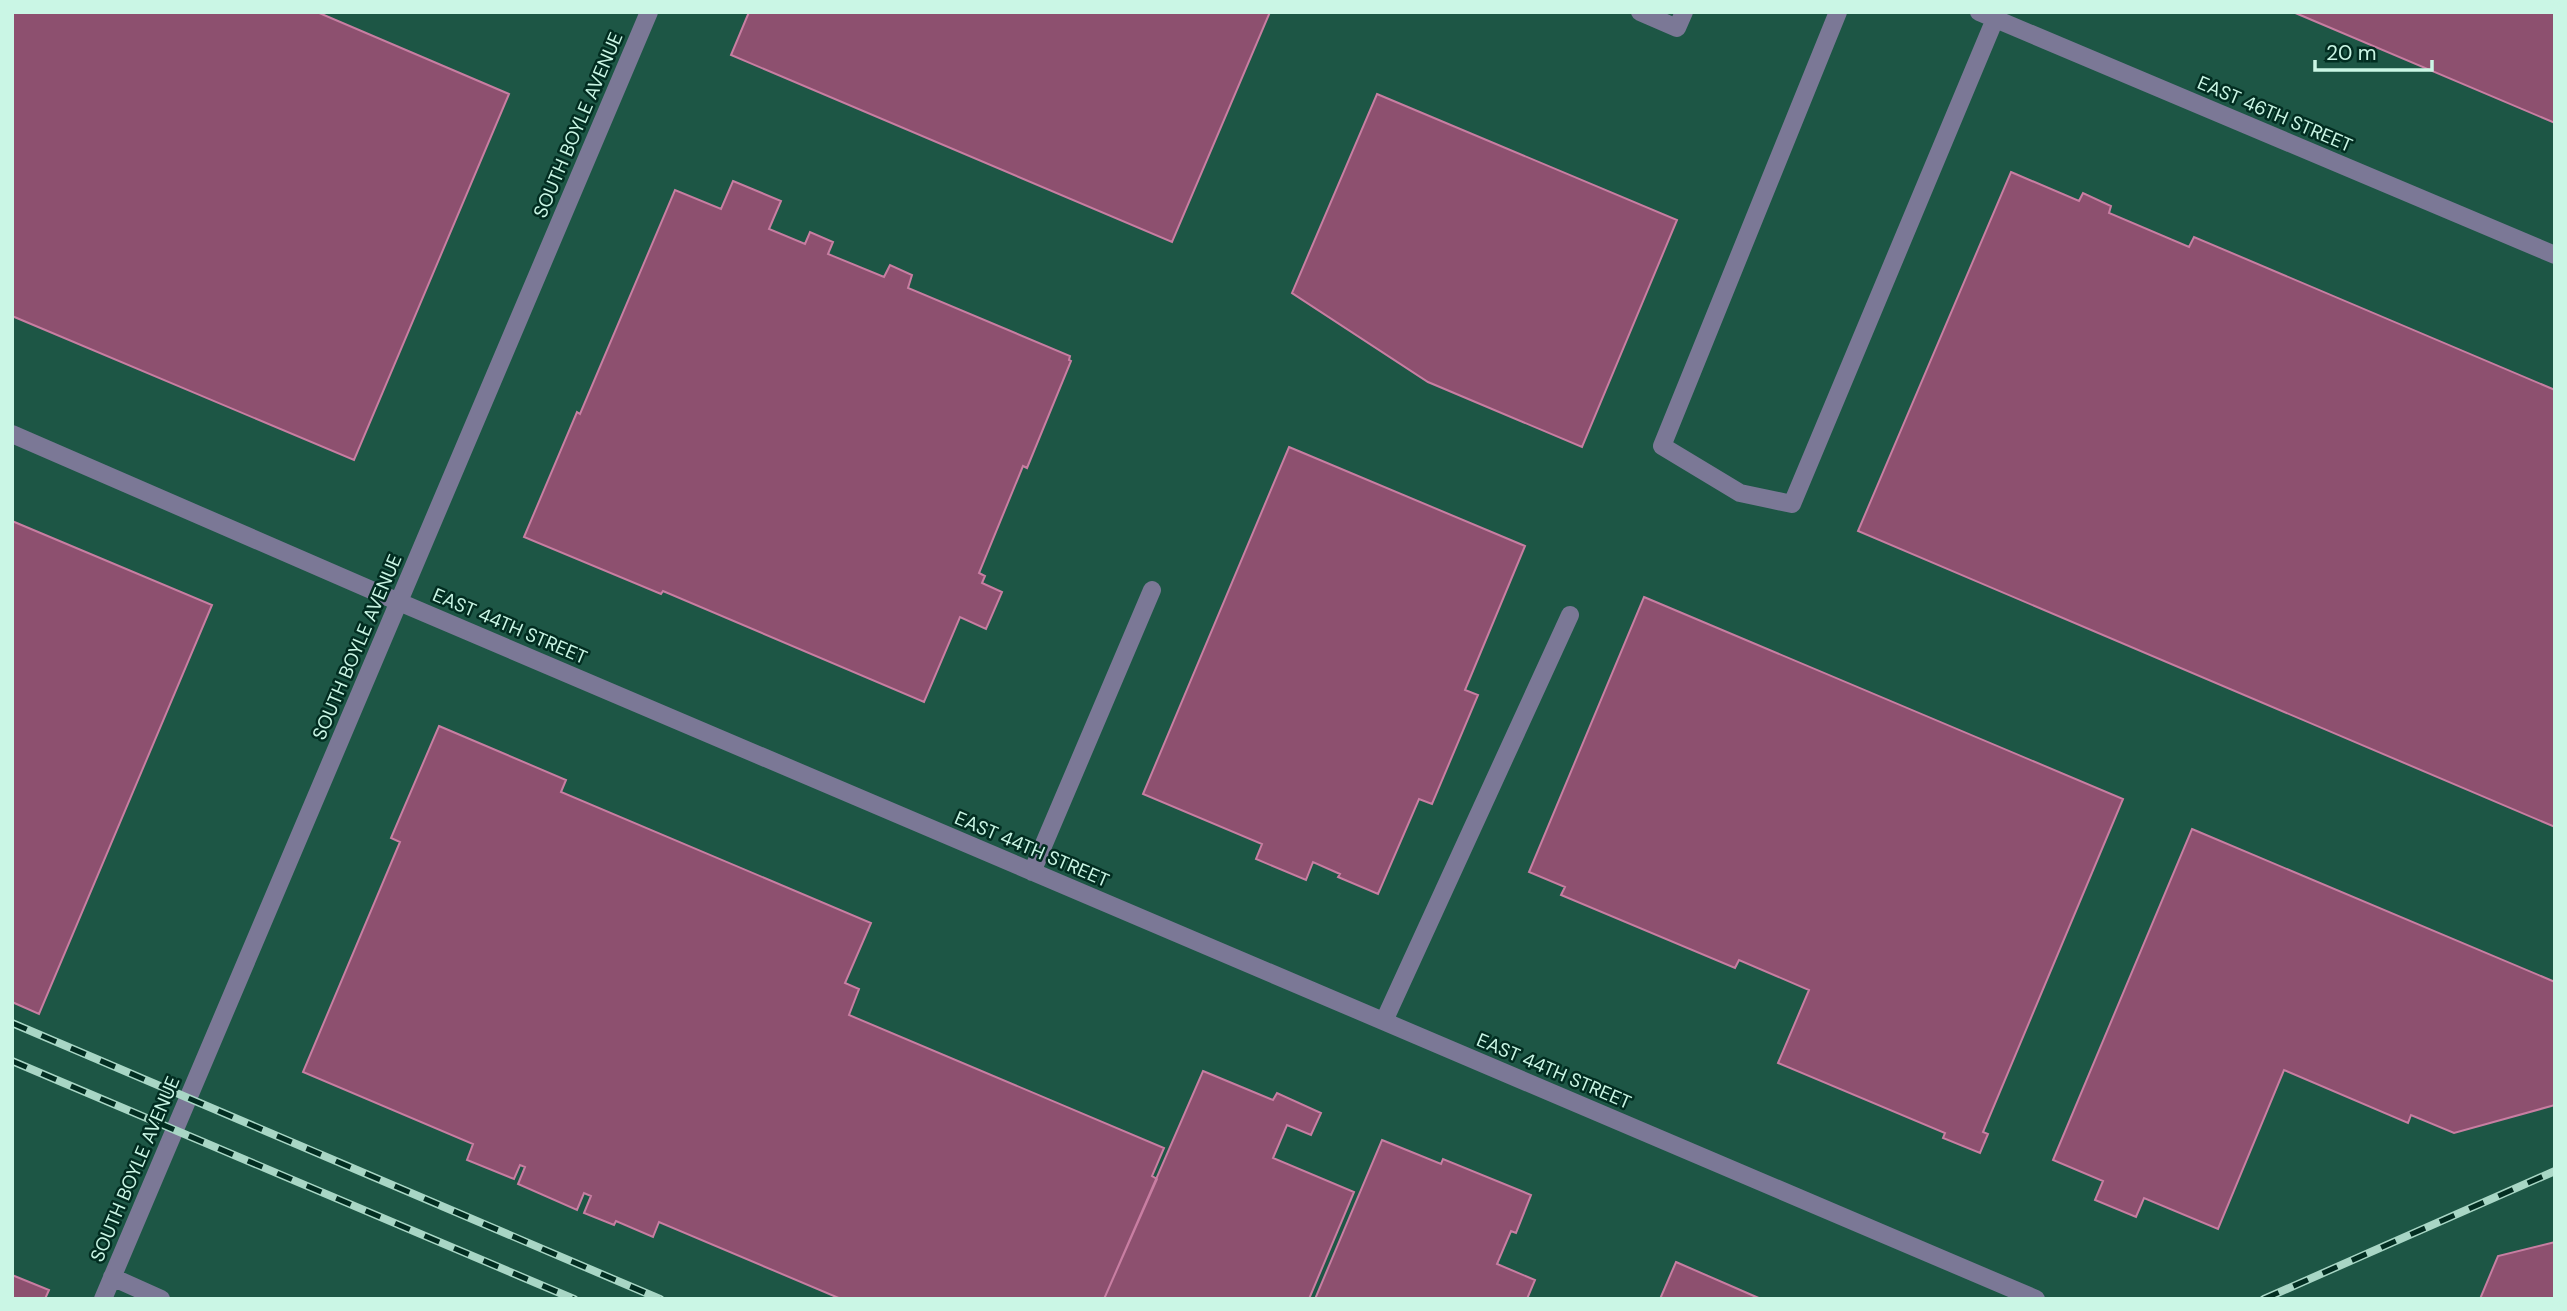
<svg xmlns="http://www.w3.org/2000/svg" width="2567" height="1311" font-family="'DM Sans',sans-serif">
<rect width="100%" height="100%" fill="#154939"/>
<!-- built -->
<path fill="#1d5645" d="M 12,12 L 2555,12 L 2555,1299 L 12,1299 Z"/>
<!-- building -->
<path fill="#8d506f" stroke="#c87ea2" stroke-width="2" d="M 12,12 L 317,12 L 509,94 L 354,460 L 12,316 Z
M 749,12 L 1270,12 L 1172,242 L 731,55 Z
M 2293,12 L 2555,12 L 2555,123 Z
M 1377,94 L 1677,220 L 1582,447 L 1428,382 L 1292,293 Z
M 2011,172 L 2079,201 L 2083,193 L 2111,206 L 2109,213 L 2189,247 L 2194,237 L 2555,390 L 2555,827 L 1858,531 Z
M 733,181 L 781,201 L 769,229 L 805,244 L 810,232 L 833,242 L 828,254 L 884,277 L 890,265 L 912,275 L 908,288 L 1070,356 L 1069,360 L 1071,361 L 1027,468 L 1023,466 L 979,573 L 985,576 L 982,583 L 1002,592 L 986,629 L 960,617 L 924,702 L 663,591 L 661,594 L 524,537 L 577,412 L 580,414 L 675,190 L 721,209 Z
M 1289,447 L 1525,546 L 1465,690 L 1478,695 L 1432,804 L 1419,799 L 1378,894 L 1338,877 L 1340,874 L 1313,862 L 1306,880 L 1256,859 L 1262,844 L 1143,794 Z
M 12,521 L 212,605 L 39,1014 L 12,1002 Z
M 1644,597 L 2123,799 L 1983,1132 L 1988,1134 L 1980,1153 L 1943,1138 L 1945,1133 L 1778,1063 L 1809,990 L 1739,960 L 1735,968 L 1561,895 L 1565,887 L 1529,872 Z
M 439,726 L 566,780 L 561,792 L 871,923 L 845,983 L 859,989 L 849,1015 L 1164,1148 L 1152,1176 L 1157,1179 L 1104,1299 L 841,1299 L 659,1222 L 653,1237 L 616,1221 L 614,1225 L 584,1213 L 591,1196 L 584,1193 L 577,1210 L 518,1184 L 525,1167 L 520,1165 L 514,1179 L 467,1160 L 473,1144 L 303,1072 L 400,842 L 391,838 Z
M 2192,829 L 2555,982 L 2555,1105 L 2454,1133 L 2411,1115 L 2408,1123 L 2284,1070 L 2218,1229 L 2144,1198 L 2136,1217 L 2095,1200 L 2103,1181 L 2053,1160 Z
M 1203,1071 L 1273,1100 L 1277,1093 L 1321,1113 L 1311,1135 L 1287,1125 L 1273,1158 L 1354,1192 L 1309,1299 L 1104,1299 Z
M 1382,1140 L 1441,1164 L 1443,1159 L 1531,1195 L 1516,1233 L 1511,1231 L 1497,1264 L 1535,1280 L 1527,1299 L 1315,1299 Z
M 2555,1242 L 2555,1299 L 2480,1299 L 2498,1256 Z
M 1676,1262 L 1761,1299 L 1660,1299 Z
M 12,1275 L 49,1290 L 45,1299 L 12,1299 Z"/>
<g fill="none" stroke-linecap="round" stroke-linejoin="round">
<!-- minor -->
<path stroke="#7b7896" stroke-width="18" d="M 1640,12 L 1677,28 L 1684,12
M 1838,12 L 1662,446 L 1740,493 L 1792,504 L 1995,19
M 1979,12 L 2555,255
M 12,434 L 399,602 L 2036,1299
M 1032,872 L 1152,590
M 1384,1021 L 1570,615
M 112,1277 L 161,1299
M 103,1299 L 649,12"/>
<defs>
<path id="rail" d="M 12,1023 L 660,1299
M 12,1061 L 574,1299
M 2264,1299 L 2555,1171"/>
</defs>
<!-- rail casing -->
<use href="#rail" stroke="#a8d6c5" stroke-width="8"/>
<!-- rail -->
<use href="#rail" stroke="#022d21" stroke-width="5" stroke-dasharray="16" stroke-linecap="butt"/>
</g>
<g text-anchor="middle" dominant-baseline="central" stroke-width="5" stroke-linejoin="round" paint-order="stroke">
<!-- street labels -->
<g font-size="19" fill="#caf6e5" stroke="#022d21">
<text transform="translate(2275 114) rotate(23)">EAST 46TH STREET</text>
<text transform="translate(578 125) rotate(-67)">SOUTH BOYLE AVENUE</text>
<text transform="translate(510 626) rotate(23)">EAST 44TH STREET</text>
<text transform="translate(357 647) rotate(-67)">SOUTH BOYLE AVENUE</text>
<text transform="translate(1032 849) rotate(23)">EAST 44TH STREET</text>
<text transform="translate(1554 1071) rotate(23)">EAST 44TH STREET</text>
<text transform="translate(135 1169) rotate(-67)">SOUTH BOYLE AVENUE</text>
</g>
</g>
<!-- border -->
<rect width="2567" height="1311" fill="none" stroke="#caf6e5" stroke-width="28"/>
<!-- scale -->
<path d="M2315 60v10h117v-10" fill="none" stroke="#caf6e5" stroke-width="3.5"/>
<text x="2326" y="60" font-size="21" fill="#caf6e5" stroke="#022d21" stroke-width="5" paint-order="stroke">20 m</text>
</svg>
